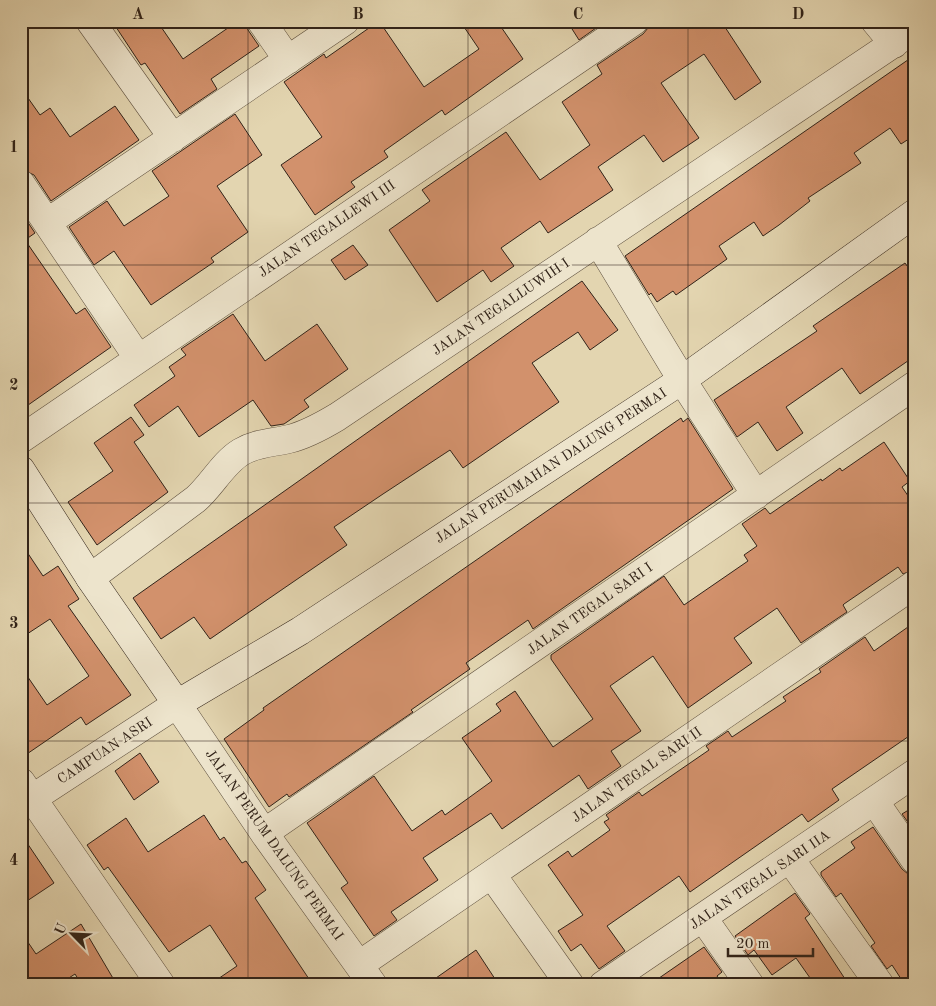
<svg xmlns="http://www.w3.org/2000/svg" width="936" height="1006" font-family="'Old Standard TT',serif">
<rect width="100%" height="100%" fill="#e3d5b0"/>
<filter id="stains"><feTurbulence type="fractalNoise" baseFrequency=".004" numOctaves="4"/><feColorMatrix values="0 0 0 0 .2 0 0 0 0 .09 0 0 0 0 .02 0 0 0 .5 -.17"/></filter>
<radialGradient id="worn" r=".72"><stop offset=".6" stop-color="#630" stop-opacity="0"/><stop offset="1" stop-color="#630" stop-opacity=".3"/></radialGradient>
<!-- building -->
<path fill="#d2916c" stroke="#312319" d="M 112,21 L 157,21 L 183,59 L 238,21 L 246,21 L 248,30 L 259,46 L 211,79 L 217,89 L 180,114 L 145,63 L 141,65 Z
M 379,21 L 424,87 L 479,49 L 460,21 L 497,21 L 523,59 L 445,115 L 442,110 L 384,151 L 388,157 L 351,182 L 355,187 L 315,215 L 281,165 L 322,137 L 284,82 L 324,54 L 326,58 Z
M 567,21 L 606,21 L 579,40 Z
M 649,21 L 721,21 L 761,82 L 735,100 L 704,54 L 661,83 L 699,138 L 663,162 L 644,135 L 598,167 L 613,190 L 548,233 L 540,221 L 501,248 L 514,266 L 491,282 L 483,270 L 437,302 L 389,230 L 430,201 L 422,190 L 506,132 L 540,180 L 590,145 L 562,102 L 602,74 L 597,65 L 643,34 L 648,28 Z
M 915,55 L 915,135 L 901,144 L 890,128 L 854,153 L 861,163 L 808,198 L 810,201 L 779,225 L 763,236 L 754,222 L 719,246 L 727,259 L 676,295 L 673,291 L 657,302 L 651,293 L 649,295 L 625,256 Z
M 21,88 L 40,115 L 50,108 L 70,137 L 115,106 L 139,140 L 51,201 L 34,175 L 21,169 Z
M 235,114 L 262,155 L 217,186 L 248,232 L 211,258 L 214,262 L 151,305 L 114,251 L 94,265 L 69,227 L 107,201 L 124,226 L 169,196 L 152,171 Z
M 21,212 L 35,233 L 25,240 L 76,314 L 85,308 L 111,347 L 21,410 Z
M 353,245 L 368,265 L 345,280 L 331,260 Z
M 905,263 L 915,277 L 915,356 L 860,394 L 842,368 L 786,407 L 803,433 L 777,451 L 758,422 L 737,437 L 714,400 L 817,331 L 813,326 Z
M 582,281 L 618,330 L 590,350 L 578,332 L 532,363 L 559,402 L 463,468 L 450,450 L 383,494 L 334,527 L 347,545 L 210,639 L 194,617 L 161,639 L 133,598 Z
M 233,314 L 265,361 L 317,324 L 348,369 L 304,400 L 309,407 L 284,424 L 271,426 L 253,400 L 199,437 L 178,406 L 149,427 L 134,405 L 175,376 L 169,367 L 186,355 L 181,349 Z
M 131,417 L 144,435 L 134,442 L 168,492 L 97,545 L 68,502 L 113,471 L 94,443 Z
M 681,418 L 683,422 L 688,418 L 733,489 L 533,629 L 528,620 L 466,663 L 470,669 L 411,710 L 413,712 L 289,797 L 287,794 L 269,807 L 224,739 L 264,710 L 263,708 Z
M 884,442 L 910,481 L 902,487 L 915,506 L 915,569 L 903,574 L 898,567 L 844,604 L 843,605 L 847,612 L 801,643 L 777,608 L 734,638 L 752,663 L 688,708 L 653,656 L 610,686 L 641,731 L 611,751 L 621,766 L 588,789 L 579,775 L 502,829 L 491,813 L 423,858 L 438,880 L 391,912 L 397,920 L 374,936 L 341,888 L 348,883 L 307,823 L 374,776 L 412,831 L 442,810 L 445,815 L 492,781 L 462,738 L 501,711 L 496,704 L 515,691 L 553,747 L 593,719 L 551,659 L 551,655 L 664,576 L 684,605 L 748,561 L 744,555 L 757,546 L 742,524 L 765,508 L 770,514 L 821,479 L 822,481 L 840,468 L 842,471 Z
M 21,543 L 43,576 L 58,566 L 79,599 L 68,606 L 131,695 L 86,725 L 81,717 L 21,758 L 21,667 L 47,705 L 89,676 L 50,619 L 21,638 Z
M 915,622 L 915,732 L 832,789 L 839,800 L 808,822 L 802,814 L 690,892 L 679,876 L 607,926 L 625,951 L 599,969 L 581,944 L 571,951 L 558,931 L 583,915 L 548,865 L 568,851 L 572,857 L 610,830 L 604,822 L 609,819 L 606,815 L 639,792 L 642,796 L 709,750 L 706,746 L 728,731 L 732,737 L 786,701 L 783,697 L 821,672 L 819,669 L 865,637 L 874,651 Z
M 140,753 L 159,782 L 134,800 L 115,771 Z
M 915,806 L 915,832 L 902,814 Z
M 204,815 L 220,840 L 224,837 L 242,863 L 246,861 L 266,890 L 255,898 L 313,985 L 209,985 L 237,966 L 210,925 L 169,952 L 108,867 L 104,870 L 87,845 L 126,818 L 148,852 Z
M 873,827 L 902,869 L 908,874 L 915,875 L 915,985 L 905,985 L 892,965 L 887,969 L 871,946 L 875,943 L 841,893 L 836,897 L 821,875 L 821,872 L 855,848 L 851,842 Z
M 21,834 L 54,883 L 21,905 Z
M 795,893 L 810,914 L 805,918 L 849,985 L 815,985 L 796,958 L 772,975 L 754,950 L 748,955 L 735,936 Z
M 81,924 L 117,985 L 82,985 L 75,974 L 58,985 L 21,985 L 21,932 L 36,954 Z
M 704,947 L 722,972 L 717,976 L 723,985 L 649,985 Z
M 476,950 L 499,985 L 426,985 Z"/>
<g fill="none" stroke-linecap="round" stroke-linejoin="round">
<defs>
<path id="street" d="M 90,21 L 173,138
M 261,21 L 288,60
M 875,21 L 894,44
M 21,184 L 138,358
M 48,222 L 345,21
M 598,241 L 682,380 L 756,495
M 21,439 L 634,21
M 90,578 L 196,499 C 212,485 223,463 241,452 C 256,443 272,443 289,439 C 306,435 322,426 337,417 L 915,29
M 21,782 L 161,985
M 33,798 L 177,704 L 264,833 L 373,985
M 875,802 L 915,860
M 264,833 L 915,385
M 790,859 L 880,985
M 492,875 L 570,985
M 703,918 L 750,985
M 359,965 L 915,584
M 603,985 L 915,773"/>
<path id="secondary" d="M 21,470 L 90,578 L 177,704 L 300,631 L 682,380 L 915,213"/>
</defs>
<!-- street casing -->
<use href="#street" stroke="#5e503f" stroke-width="29"/>
<!-- secondary casing -->
<use href="#secondary" stroke="#312319" stroke-width="29"/>
<!-- street -->
<use href="#street" stroke="#ede4cc" stroke-width="28"/>
<!-- secondary -->
<use href="#secondary" stroke="#ede4cc" stroke-width="28"/>
</g>
<!-- grid -->
<path fill="none" stroke="#312319" stroke-width="1" stroke-opacity="0.55" d="M 248,21 L 248,985M 468,21 L 468,985M 688,21 L 688,985M 21,265 L 915,265M 21,503 L 915,503M 21,741 L 915,741"/>
<g text-anchor="middle" dominant-baseline="central" stroke-width="4.5" stroke-linejoin="round" paint-order="stroke">
<!-- street labels -->
<g font-size="14" fill="#312319" stroke="#ede4cc">
<text transform="translate(327 229) rotate(-34)">JALAN TEGALLEWI III</text>
<text transform="translate(501 307) rotate(-34)">JALAN TEGALLUWIH I</text>
<text transform="translate(551 466) rotate(-33)">JALAN PERUMAHAN DALUNG PERMAI</text>
<text transform="translate(590 609) rotate(-35)">JALAN TEGAL SARI I</text>
<text transform="translate(105 751) rotate(-33)">CAMPUAN ASRI</text>
<text transform="translate(637 775) rotate(-35)">JALAN TEGAL SARI II</text>
<text transform="translate(274 845) rotate(55)">JALAN PERUM DALUNG PERMAI</text>
<text transform="translate(760 880) rotate(-34)">JALAN TEGAL SARI IIA</text>
</g>
</g>
<!-- margin -->
<rect width="936" height="1006" fill="none" stroke="#e3d5b0" stroke-width="55"/>
<!-- north arrow -->
<g transform="translate(72 934) rotate(294)" stroke="#ede4cc" stroke-width="4" paint-order="stroke">
<path d="M0-4L9 19L0 12L-9 19Z" fill="#312319"/>
<text y="-8" font-size="14" font-weight="bold" text-anchor="middle" fill="#312319">U</text>
</g>
<!-- scale -->
<path d="M728 948v8h85v-8" fill="none" stroke="#312319" stroke-width="2.5"/>
<text x="736" y="948" font-size="15" fill="#312319" stroke="#ede4cc" stroke-width="4" paint-order="stroke">20 m</text>
<rect x="28" y="28" width="880" height="950" fill="none" stroke="#312319" stroke-width="2"/>
<g font-size="16" text-anchor="middle" font-weight="bold" fill="#312319">
<text x="138" y="19">A</text>
<text x="358" y="19">B</text>
<text x="578" y="19">C</text>
<text x="798" y="19">D</text>
<text x="14" y="152">1</text>
<text x="14" y="390">2</text>
<text x="14" y="628">3</text>
<text x="14" y="865">4</text>
</g>
<rect width="100%" height="100%" filter="url(#stains)"/>
<rect width="100%" height="100%" fill="url(#worn)"/>
</svg>
